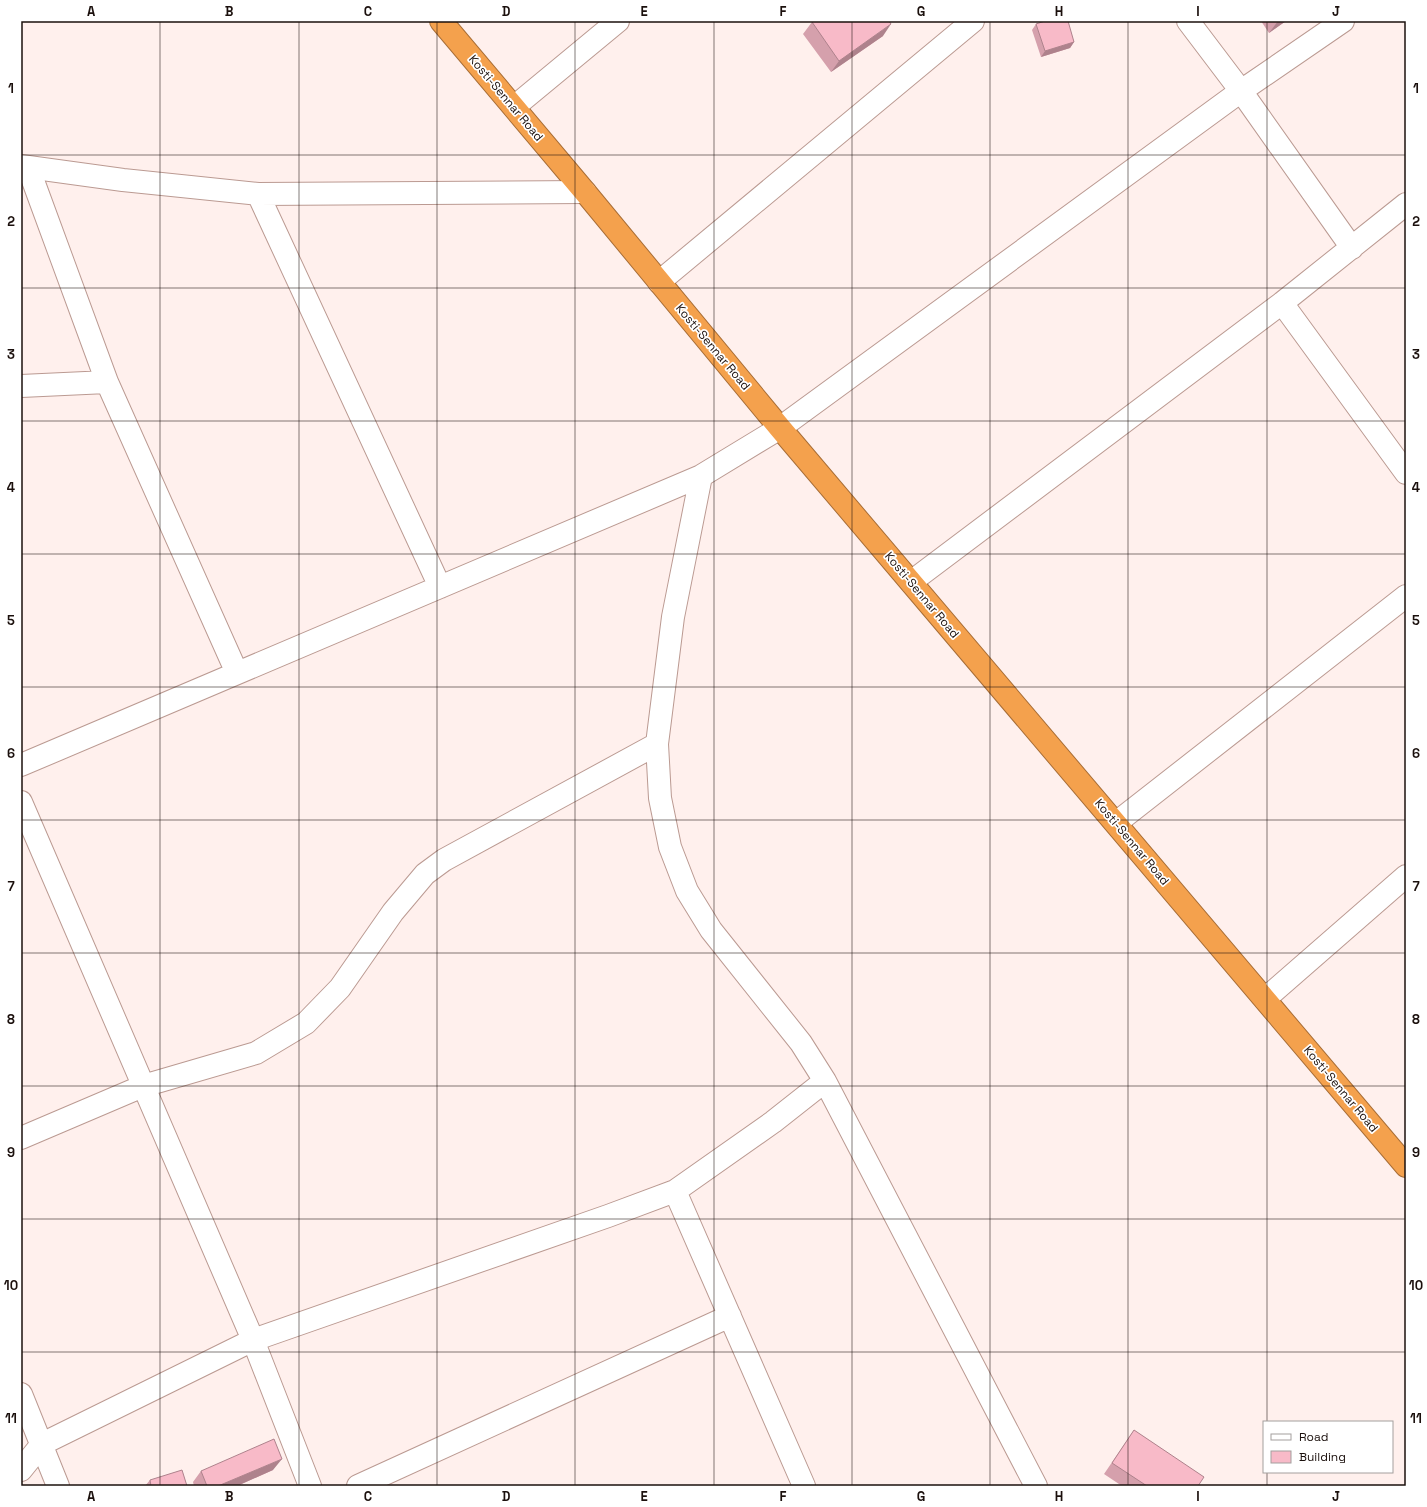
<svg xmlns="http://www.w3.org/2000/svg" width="1427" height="1507" font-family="'Space Grotesk',sans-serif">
<rect width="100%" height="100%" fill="#fff0ed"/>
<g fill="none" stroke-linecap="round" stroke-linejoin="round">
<defs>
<path id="street" d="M 1188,21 L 1241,91 L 1352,248
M 514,107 L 618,21
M 21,166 L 123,180 L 258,194 L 585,192
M 28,167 L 107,382 L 237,673
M 258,194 L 440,587
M 659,282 L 973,21
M 1282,303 L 1406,473
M 21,386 L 107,382
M 701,476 L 673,617 L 657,744 L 660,798 L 670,847 L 687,891 L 711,930 L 801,1043 L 825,1081 L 1036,1486
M 911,582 L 1282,303 L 1406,204
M 21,765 L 701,476 L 780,428 L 1241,91 L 1343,21
M 21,802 L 253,1340 L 310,1486
M 1116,823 L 1406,596
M 1265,999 L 1406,876
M 21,1138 L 143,1086 L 256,1053 L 306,1023 L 340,988 L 393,912 L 425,874 L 444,860 L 657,744
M 675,1191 L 804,1486
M 21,1394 L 58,1486
M 21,1470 L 42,1444 L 253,1340 L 608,1216 L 675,1191 L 773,1122 L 825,1081
M 358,1486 L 730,1316"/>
<path id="highway" d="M 441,21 L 585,192 L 780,428 L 1406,1166"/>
</defs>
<!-- street casing -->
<use href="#street" stroke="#bb9a92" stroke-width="24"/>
<!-- highway casing -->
<use href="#highway" stroke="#a86e37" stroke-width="24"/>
<!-- street -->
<use href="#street" stroke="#fff" stroke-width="22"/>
<!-- highway -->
<use href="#highway" stroke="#f4a14d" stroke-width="22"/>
</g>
<!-- wall -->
<path fill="#d5a0ac" d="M 1261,21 L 1286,21 L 1269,33 Z
M 812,22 L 883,36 L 831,72 L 803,34 Z
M 1036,24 L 1074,42 L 1070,48 L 1041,57 L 1032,30 Z
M 1134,1430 L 1198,1486 L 1122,1486 L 1104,1474 Z
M 273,1470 L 237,1486 L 194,1486 L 193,1482 L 201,1471 Z
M 150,1480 L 187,1486 L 145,1486 Z"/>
<!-- shaded-wall -->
<path fill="#ae828c" d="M 1278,21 L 1286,21 L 1269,33 Z
M 891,24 L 883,36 L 831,72 L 839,61 Z
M 1074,42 L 1070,48 L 1041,57 L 1045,51 Z
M 282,1459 L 273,1470 L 237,1486 L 218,1486 Z"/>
<!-- building -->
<path fill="#f8bac8" stroke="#ae828c" d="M 813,21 L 889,21 L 891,24 L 839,61 L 812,22 Z
M 1045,21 L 1068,21 L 1074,42 L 1045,51 L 1036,24 Z
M 1134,1430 L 1204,1477 L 1198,1486 L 1147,1486 L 1112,1463 Z
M 274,1439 L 282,1459 L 218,1486 L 207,1486 L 201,1471 Z
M 182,1470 L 187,1486 L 151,1486 L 150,1480 Z"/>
<!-- grid -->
<path fill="none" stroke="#1b100d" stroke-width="1" stroke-opacity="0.55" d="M 160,21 L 160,1486M 299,21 L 299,1486M 437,21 L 437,1486M 575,21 L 575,1486M 714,21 L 714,1486M 852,21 L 852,1486M 990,21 L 990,1486M 1128,21 L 1128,1486M 1267,21 L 1267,1422M 21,155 L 1406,155M 21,288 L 1406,288M 21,421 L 1406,421M 21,554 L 1406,554M 21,687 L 1406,687M 21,820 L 1406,820M 21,953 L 1406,953M 21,1086 L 1406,1086M 21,1219 L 1406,1219M 21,1352 L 1406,1352M 1267,1472 L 1267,1486"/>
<g text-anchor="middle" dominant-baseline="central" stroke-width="3.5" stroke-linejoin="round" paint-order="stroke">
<!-- street labels -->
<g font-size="12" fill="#1b100d" stroke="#fff">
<text transform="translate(506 98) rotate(50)">Kosti-Sennar Road</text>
<text transform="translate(713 347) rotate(50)">Kosti-Sennar Road</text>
<text transform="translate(922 595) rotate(50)">Kosti-Sennar Road</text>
<text transform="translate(1132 842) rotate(50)">Kosti-Sennar Road</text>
<text transform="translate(1341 1089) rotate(50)">Kosti-Sennar Road</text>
</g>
</g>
<!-- border -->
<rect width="1427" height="1507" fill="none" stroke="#ffffff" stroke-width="44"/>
<!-- legend -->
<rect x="1263" y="1421" width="130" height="52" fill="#ffffff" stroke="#a49f9e"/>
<rect x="1271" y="1434" width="20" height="6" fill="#ffffff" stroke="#a49f9e"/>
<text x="1299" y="1441" font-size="12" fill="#1b100d">Road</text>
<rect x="1271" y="1451" width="20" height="12" fill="#f8bac8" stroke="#a49f9e"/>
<text x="1299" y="1461" font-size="12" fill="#1b100d">Building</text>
<rect x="22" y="22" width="1383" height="1463" fill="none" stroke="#1b100d" stroke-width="1.5"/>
<g font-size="13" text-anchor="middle" font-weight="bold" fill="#1b100d">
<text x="91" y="16">A</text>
<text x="229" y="16">B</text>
<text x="368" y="16">C</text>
<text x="506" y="16">D</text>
<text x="644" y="16">E</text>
<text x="783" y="16">F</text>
<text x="921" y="16">G</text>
<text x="1059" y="16">H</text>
<text x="1198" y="16">I</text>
<text x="1336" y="16">J</text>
<text x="11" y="93">1</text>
<text x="1416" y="93">1</text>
<text x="11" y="226">2</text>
<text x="1416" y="226">2</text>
<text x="11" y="359">3</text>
<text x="1416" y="359">3</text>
<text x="11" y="492">4</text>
<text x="1416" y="492">4</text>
<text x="11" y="625">5</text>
<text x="1416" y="625">5</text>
<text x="11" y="758">6</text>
<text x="1416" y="758">6</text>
<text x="11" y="891">7</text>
<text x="1416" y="891">7</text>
<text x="11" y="1024">8</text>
<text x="1416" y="1024">8</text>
<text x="11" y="1157">9</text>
<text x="1416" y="1157">9</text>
<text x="11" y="1290">10</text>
<text x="1416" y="1290">10</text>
<text x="11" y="1423">11</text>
<text x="1416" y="1423">11</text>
<text x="91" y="1501">A</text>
<text x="229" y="1501">B</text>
<text x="368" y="1501">C</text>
<text x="506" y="1501">D</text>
<text x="644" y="1501">E</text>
<text x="783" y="1501">F</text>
<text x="921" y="1501">G</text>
<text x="1059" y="1501">H</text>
<text x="1198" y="1501">I</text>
<text x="1336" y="1501">J</text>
</g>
</svg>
